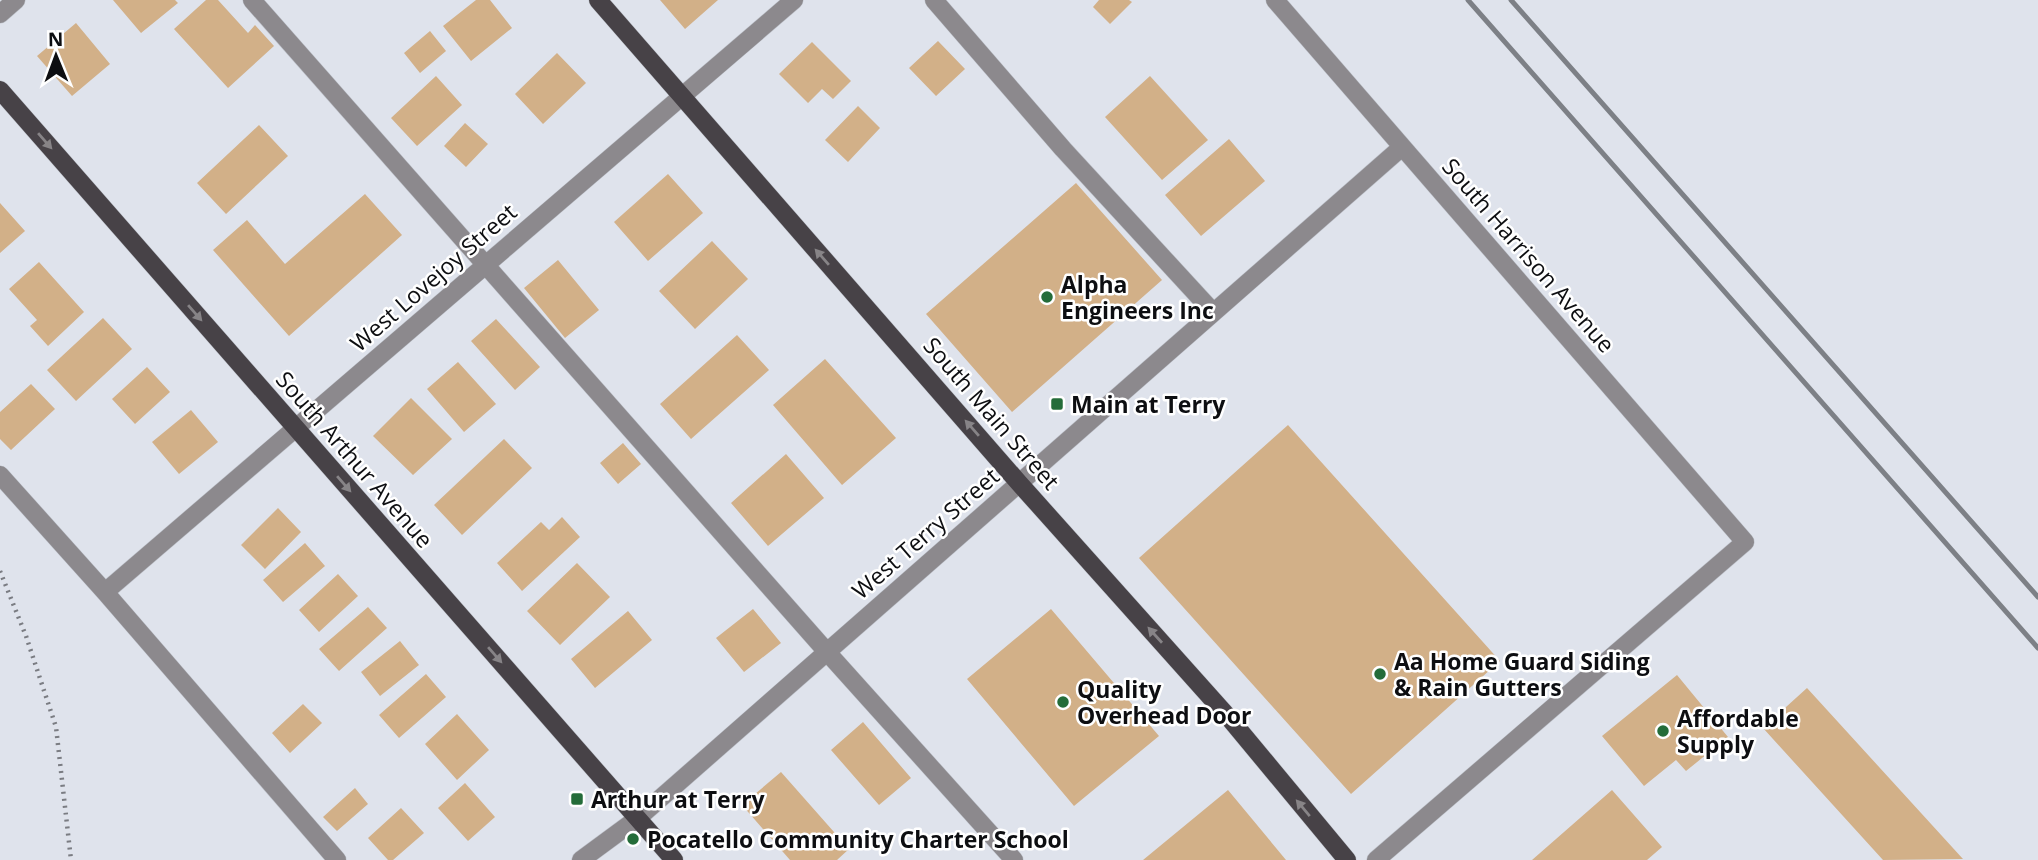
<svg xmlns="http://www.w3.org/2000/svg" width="2038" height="860" font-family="'Open Sans',sans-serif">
<rect width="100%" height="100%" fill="#dfe3ec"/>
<!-- building -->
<path fill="#d2b088" d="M 113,0 L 175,0 L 178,3 L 141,33 Z
M 206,0 L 218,0 L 248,33 L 255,25 L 274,46 L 228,88 L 174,29 Z
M 476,0 L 490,0 L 512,28 L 471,61 L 443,26 Z
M 660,0 L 718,0 L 685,29 Z
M 1099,0 L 1129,0 L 1132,2 L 1110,24 L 1093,7 Z
M 76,23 L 110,64 L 72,96 L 37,56 Z
M 430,31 L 446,51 L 420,73 L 404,53 Z
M 938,41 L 965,69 L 936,96 L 909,68 Z
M 812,42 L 851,81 L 833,99 L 822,89 L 808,103 L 779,74 Z
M 557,53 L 586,83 L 543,124 L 515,94 Z
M 436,76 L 462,105 L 417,146 L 391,118 Z
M 1150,76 L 1208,140 L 1162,180 L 1105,117 Z
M 858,106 L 880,128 L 848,162 L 825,140 Z
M 465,123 L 488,144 L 466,167 L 444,146 Z
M 259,125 L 288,156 L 226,214 L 197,183 Z
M 1229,139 L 1265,181 L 1201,236 L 1165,195 Z
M 668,174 L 703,213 L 648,261 L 614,222 Z
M 1076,183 L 1162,280 L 1012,412 L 926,314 Z
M 365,194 L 402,235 L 289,336 L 213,250 L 247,220 L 285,264 Z
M 0,203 L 25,231 L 0,253 Z
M 712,241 L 748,279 L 695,329 L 659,291 Z
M 558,260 L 599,310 L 565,338 L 524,288 Z
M 39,262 L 84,312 L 48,346 L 30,326 L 37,320 L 9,289 Z
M 103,318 L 132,349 L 76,401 L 47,370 Z
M 496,319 L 540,367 L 515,390 L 471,341 Z
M 737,335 L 769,370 L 691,439 L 660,404 Z
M 825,359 L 896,438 L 842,485 L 773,405 Z
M 458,362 L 496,404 L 464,432 L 427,389 Z
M 147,367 L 170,392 L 135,424 L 112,399 Z
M 31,384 L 55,409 L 11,450 L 0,439 L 0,412 Z
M 411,398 L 452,439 L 413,475 L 373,436 Z
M 191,410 L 218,442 L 179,474 L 152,442 Z
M 1288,425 L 1500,661 L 1351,794 L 1139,558 Z
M 504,439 L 532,468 L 462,535 L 434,505 Z
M 623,443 L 641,464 L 618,484 L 600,463 Z
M 786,454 L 824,498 L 768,546 L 731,503 Z
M 278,508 L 301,532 L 265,569 L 241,545 Z
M 562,517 L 580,537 L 522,591 L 497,563 L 541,522 L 549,530 Z
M 305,543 L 325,566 L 283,602 L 263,580 Z
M 577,563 L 610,597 L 560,645 L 527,611 Z
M 338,574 L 358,596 L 319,632 L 299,610 Z
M 368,607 L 387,628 L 339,671 L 319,649 Z
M 753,609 L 781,643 L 744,672 L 716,638 Z
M 1051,609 L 1159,736 L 1074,806 L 967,679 Z
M 628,611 L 652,640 L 595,688 L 571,659 Z
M 400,641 L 419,665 L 380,696 L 361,672 Z
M 426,674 L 446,697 L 399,738 L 379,715 Z
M 1677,675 L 1728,737 L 1686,771 L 1676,760 L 1644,786 L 1602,736 Z
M 1807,688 L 1963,859 L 1883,860 L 1763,728 Z
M 303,704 L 322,723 L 290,753 L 272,733 Z
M 457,714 L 489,750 L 457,780 L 425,744 Z
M 863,722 L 911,778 L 879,805 L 831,750 Z
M 781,772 L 849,849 L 837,860 L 790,860 L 742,805 Z
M 465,783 L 495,817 L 468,841 L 438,808 Z
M 355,788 L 368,804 L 337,831 L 323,817 Z
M 1228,790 L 1286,860 L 1143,860 Z
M 1612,790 L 1662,847 L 1647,860 L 1532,860 Z
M 401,808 L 424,833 L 393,860 L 388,860 L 368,838 Z"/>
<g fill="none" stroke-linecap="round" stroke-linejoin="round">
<defs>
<path id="minor" d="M 252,0 L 827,652 L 1014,860
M 934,0 L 1063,149 L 1213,312
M 1275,0 L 1745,542 L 1376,860
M 0,14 L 16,0
M 0,475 L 105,592 L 337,860
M 105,592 L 794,0
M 581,860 L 638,818 L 1402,147"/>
<path id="major" d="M 598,0 L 1019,483 L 1230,719 L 1347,860
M 0,90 L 674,860"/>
</defs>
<!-- minor casing -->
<use href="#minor" stroke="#bdc1c9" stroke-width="19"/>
<!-- major casing -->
<use href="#major" stroke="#bdc1c9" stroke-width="19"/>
<!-- path -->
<path stroke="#7a7c82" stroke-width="4.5" stroke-dasharray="2 5" stroke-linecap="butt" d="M 0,571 L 26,636 L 56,727 L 71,860"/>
<!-- minor -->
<use href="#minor" stroke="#8c898d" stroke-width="18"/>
<!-- major -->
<use href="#major" stroke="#474247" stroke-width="18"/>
<!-- rail -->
<path stroke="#7d8086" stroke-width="5" d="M 1468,0 L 2038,648
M 1511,0 L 2038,597"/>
</g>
<!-- one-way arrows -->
<defs><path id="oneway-solid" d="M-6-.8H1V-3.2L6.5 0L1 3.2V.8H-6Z" transform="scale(1.75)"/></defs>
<g fill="#878487">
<use href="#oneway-solid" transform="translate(45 141) rotate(49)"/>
<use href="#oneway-solid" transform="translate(822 257) rotate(-131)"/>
<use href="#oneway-solid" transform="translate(195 313) rotate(49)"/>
<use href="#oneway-solid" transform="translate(972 428) rotate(-131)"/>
<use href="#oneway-solid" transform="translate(344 484) rotate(49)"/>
<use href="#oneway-solid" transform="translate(1155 635) rotate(-132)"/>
<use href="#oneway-solid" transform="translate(495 655) rotate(49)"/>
<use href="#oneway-solid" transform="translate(1303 808) rotate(-130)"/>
</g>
<!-- markers -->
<g fill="#246c39" stroke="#fff" stroke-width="2.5">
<circle cx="1047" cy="297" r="7"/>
<rect x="1050" y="397" width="14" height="14" rx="3.5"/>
<circle cx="1380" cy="674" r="7"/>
<circle cx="1063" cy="702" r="7"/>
<circle cx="1663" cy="731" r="7"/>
<rect x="570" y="792" width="14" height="14" rx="3.5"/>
<circle cx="633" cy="839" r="7"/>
</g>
<g text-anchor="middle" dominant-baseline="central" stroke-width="5" stroke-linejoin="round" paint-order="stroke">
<!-- street labels -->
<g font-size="23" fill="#0d0e11" stroke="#fff">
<text transform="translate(1529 255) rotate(49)">South Harrison Avenue</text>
<text transform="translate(433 277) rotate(-41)">West Lovejoy Street</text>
<text transform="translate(992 413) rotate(49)">South Main Street</text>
<text transform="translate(355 459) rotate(49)">South Arthur Avenue</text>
<text transform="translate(925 533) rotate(-41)">West Terry Street</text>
</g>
<!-- poi labels -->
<g font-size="23" font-weight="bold" fill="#0d0e11" stroke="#fff" text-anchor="start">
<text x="1061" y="284">Alpha<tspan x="1061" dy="26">Engineers Inc</tspan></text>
<text x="1071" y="404">Main at Terry</text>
<text x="1394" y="661">Aa Home Guard Siding<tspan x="1394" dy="26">&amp; Rain Gutters</tspan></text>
<text x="1077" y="689">Quality<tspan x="1077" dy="26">Overhead Door</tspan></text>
<text x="1677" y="718">Affordable<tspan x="1677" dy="26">Supply</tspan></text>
<text x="591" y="799">Arthur at Terry</text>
<text x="647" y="839">Pocatello Community Charter School</text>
</g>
</g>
<!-- north arrow -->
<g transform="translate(56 56) rotate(359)" stroke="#ffffff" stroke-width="5" paint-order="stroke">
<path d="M0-5L12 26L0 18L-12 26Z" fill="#0d0e11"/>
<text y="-10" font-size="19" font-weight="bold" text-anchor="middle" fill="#0d0e11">N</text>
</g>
</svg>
